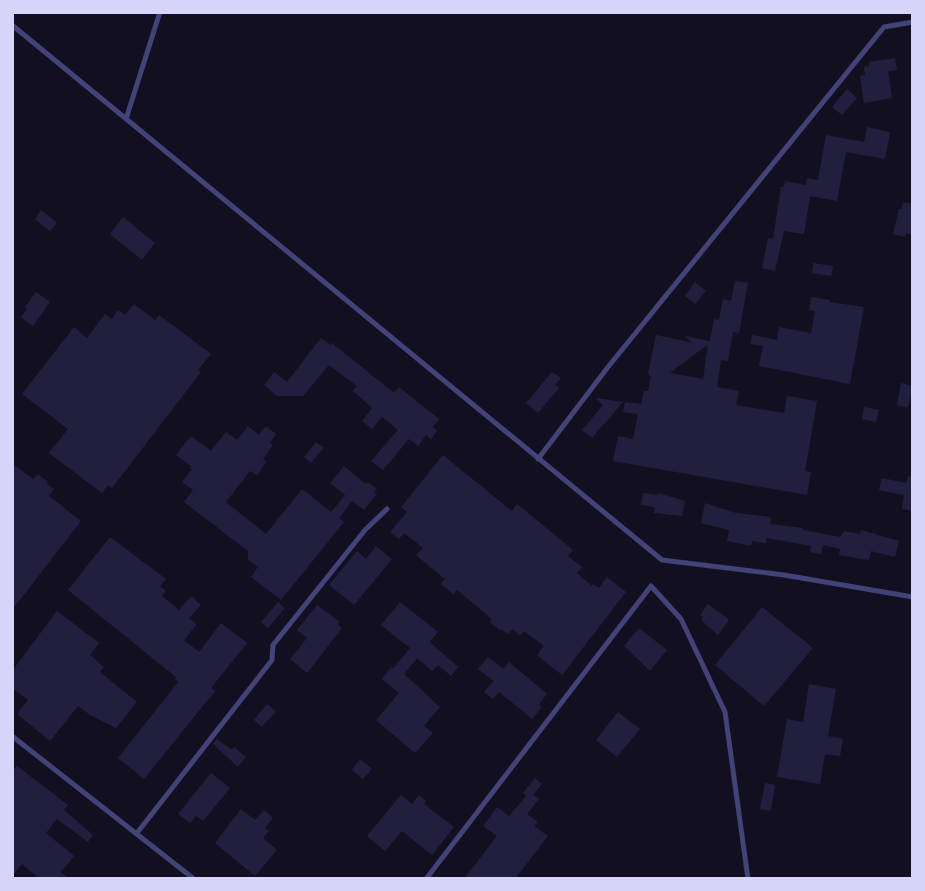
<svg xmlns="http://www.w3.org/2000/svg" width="925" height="891" font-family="Barlow,sans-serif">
<rect width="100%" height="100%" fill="#121020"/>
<!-- building -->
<path fill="#221f3e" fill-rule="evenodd" d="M 895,58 L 897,70 L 888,71 L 892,98 L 864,103 L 860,76 L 865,75 L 864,67 L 869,66 L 869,62 Z
M 847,89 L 857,98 L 842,115 L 832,107 Z
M 867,127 L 890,132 L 885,159 L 846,152 L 837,201 L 810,196 L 804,234 L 784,231 L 775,271 L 762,268 L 768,238 L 773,239 L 781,187 L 784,187 L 785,181 L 806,185 L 807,178 L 818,180 L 826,135 L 864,142 Z
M 903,202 L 913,204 L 913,235 L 906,233 L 905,237 L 893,234 L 899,209 L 902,209 Z
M 41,210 L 57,223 L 50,231 L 35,219 Z
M 123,217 L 155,243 L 142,260 L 110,234 Z
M 813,263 L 833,266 L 831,276 L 812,273 Z
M 735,281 L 748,283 L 739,333 L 733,332 L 728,361 L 721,360 L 717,387 L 739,391 L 736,405 L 784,413 L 787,396 L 817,401 L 805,471 L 811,472 L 807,495 L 613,461 L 618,436 L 633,439 L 638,414 L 623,412 L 625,402 L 641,404 L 644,391 L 648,391 L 651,377 L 648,374 L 656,335 L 693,343 L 684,336 L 710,341 L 714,319 L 719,320 L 723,299 L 731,301 ZM 708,345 L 703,379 L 670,373 L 703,348 Z
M 695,282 L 706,291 L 695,304 L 685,296 Z
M 36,292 L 50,302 L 33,326 L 21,317 L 27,309 L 25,307 Z
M 811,297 L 830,300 L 830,302 L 864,307 L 850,384 L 759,366 L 763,346 L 751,344 L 752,335 L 777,340 L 779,327 L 811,333 L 815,311 L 809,310 Z
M 134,304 L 155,320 L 159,315 L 211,354 L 198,370 L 201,372 L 112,488 L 108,485 L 102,493 L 49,453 L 68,429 L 22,394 L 74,327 L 87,338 L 105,314 L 112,319 L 118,310 L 125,315 Z
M 321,338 L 331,345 L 332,343 L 394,393 L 399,387 L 439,419 L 433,427 L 437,431 L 431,439 L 426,435 L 418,446 L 409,439 L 383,470 L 371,461 L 398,430 L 382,417 L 372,429 L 362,421 L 372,408 L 353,391 L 357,386 L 329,365 L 303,396 L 277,396 L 264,385 L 274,372 L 287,382 Z
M 552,372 L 561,378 L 555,385 L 559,388 L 538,413 L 526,403 Z
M 901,383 L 913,386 L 908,408 L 897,405 Z
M 596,398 L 623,402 L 592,438 L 582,430 L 603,405 Z
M 864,407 L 879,410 L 876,422 L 862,419 Z
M 248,426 L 259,435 L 266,426 L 276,434 L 270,443 L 273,445 L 263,459 L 266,462 L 257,475 L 250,471 L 226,502 L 266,534 L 302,489 L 331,512 L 345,495 L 330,483 L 344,466 L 366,484 L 368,482 L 377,489 L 374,492 L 377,494 L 364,510 L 352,501 L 339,518 L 344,522 L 281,600 L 251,577 L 258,567 L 248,559 L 248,551 L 184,502 L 193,490 L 182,482 L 192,469 L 190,468 L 191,466 L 176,455 L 191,436 L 211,451 L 226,432 L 237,440 Z
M 316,442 L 324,448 L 311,463 L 304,457 Z
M 443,455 L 512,511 L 517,504 L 573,550 L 568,556 L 582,567 L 577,573 L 592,586 L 593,584 L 599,588 L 607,577 L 626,592 L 562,675 L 537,655 L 544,646 L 524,631 L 520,636 L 512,629 L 508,634 L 501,629 L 500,630 L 490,622 L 492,619 L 486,614 L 457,590 L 453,594 L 441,584 L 445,579 L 416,555 L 423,548 L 404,533 L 399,539 L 390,532 L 407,512 L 401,507 Z
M 12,463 L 33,479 L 38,474 L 48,482 L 47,484 L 54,489 L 49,496 L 81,521 L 12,610 Z
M 908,476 L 913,477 L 913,511 L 902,509 L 904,495 L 879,490 L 882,478 L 906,483 Z
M 643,493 L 657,495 L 658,493 L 685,501 L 682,516 L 654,513 L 655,507 L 641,505 Z
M 705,503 L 736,513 L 771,517 L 770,524 L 803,528 L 803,530 L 840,537 L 844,531 L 860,534 L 861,530 L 899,541 L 895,557 L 871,551 L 869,560 L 839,555 L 840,549 L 823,545 L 821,554 L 810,552 L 811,546 L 767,538 L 766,543 L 752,541 L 751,546 L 727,541 L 729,530 L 701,523 Z
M 110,537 L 166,579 L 160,586 L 166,591 L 162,596 L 179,610 L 191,596 L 201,605 L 189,618 L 197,624 L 184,640 L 199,652 L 221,623 L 247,643 L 211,688 L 215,691 L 144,779 L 118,758 L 178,682 L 175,679 L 176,677 L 68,590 Z
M 376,546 L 392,559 L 354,605 L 329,585 L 357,551 L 366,559 Z
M 278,602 L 285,608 L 268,628 L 261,622 Z
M 400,602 L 438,632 L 430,642 L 458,667 L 451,676 L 438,665 L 432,671 L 417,658 L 404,674 L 440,707 L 424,726 L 433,733 L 415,753 L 376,720 L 399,693 L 382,679 L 391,667 L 393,669 L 410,648 L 381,625 Z
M 708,604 L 729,620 L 718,635 L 701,620 L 703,617 L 700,615 Z
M 317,605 L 340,622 L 338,625 L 342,628 L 307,673 L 290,659 L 307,638 L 297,630 Z
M 762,607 L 813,648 L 764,706 L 715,665 Z
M 57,611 L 99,643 L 90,655 L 104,667 L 100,672 L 137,702 L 116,728 L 90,715 L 78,706 L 50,741 L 17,714 L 28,700 L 12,688 L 12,671 Z
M 639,628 L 667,650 L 650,671 L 624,646 Z
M 488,657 L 504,669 L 509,662 L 547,694 L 539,704 L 542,707 L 532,719 L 499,692 L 493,699 L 484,692 L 494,681 L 478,669 Z
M 809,684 L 836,689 L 828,736 L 843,739 L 840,756 L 825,754 L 820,784 L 777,777 L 787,719 L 803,722 Z
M 267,704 L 276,711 L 262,727 L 254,720 Z
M 618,712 L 640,729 L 617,757 L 596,740 Z
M 217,739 L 232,750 L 234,747 L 246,757 L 238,767 L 213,744 Z
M 360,759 L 372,769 L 363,779 L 352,770 Z
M 17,766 L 68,805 L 64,810 L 93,835 L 88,842 L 57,819 L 46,833 L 74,856 L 61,872 L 69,879 L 40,879 L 22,864 L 12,876 L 12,772 Z
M 211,773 L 230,788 L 203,821 L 196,816 L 190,823 L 178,814 Z
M 535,778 L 542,784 L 533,795 L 539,799 L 527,814 L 538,822 L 534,826 L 548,836 L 515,879 L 464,879 L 497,836 L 483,826 L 497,807 L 509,816 L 526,796 L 523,793 Z
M 765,783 L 775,785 L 771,811 L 760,809 Z
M 401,795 L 412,804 L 419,795 L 426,801 L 424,804 L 454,827 L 432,855 L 402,831 L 385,851 L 367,836 Z
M 241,809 L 255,820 L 264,810 L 273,818 L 265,828 L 269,831 L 263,838 L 277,850 L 255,876 L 215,843 Z"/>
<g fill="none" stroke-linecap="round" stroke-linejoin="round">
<!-- service -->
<path stroke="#414379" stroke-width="5" d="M 12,25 L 662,560 L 784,575 L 913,597
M 126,119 L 160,12
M 538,459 L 608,367 L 884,27 L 913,22
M 12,736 L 194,879
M 137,833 L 272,660 L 273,645 L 365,530 L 387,509
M 426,879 L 651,586 L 681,619 L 725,712 L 748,879"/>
</g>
<!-- border -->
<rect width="925" height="891" fill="none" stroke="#d6d5f9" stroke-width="28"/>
</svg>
